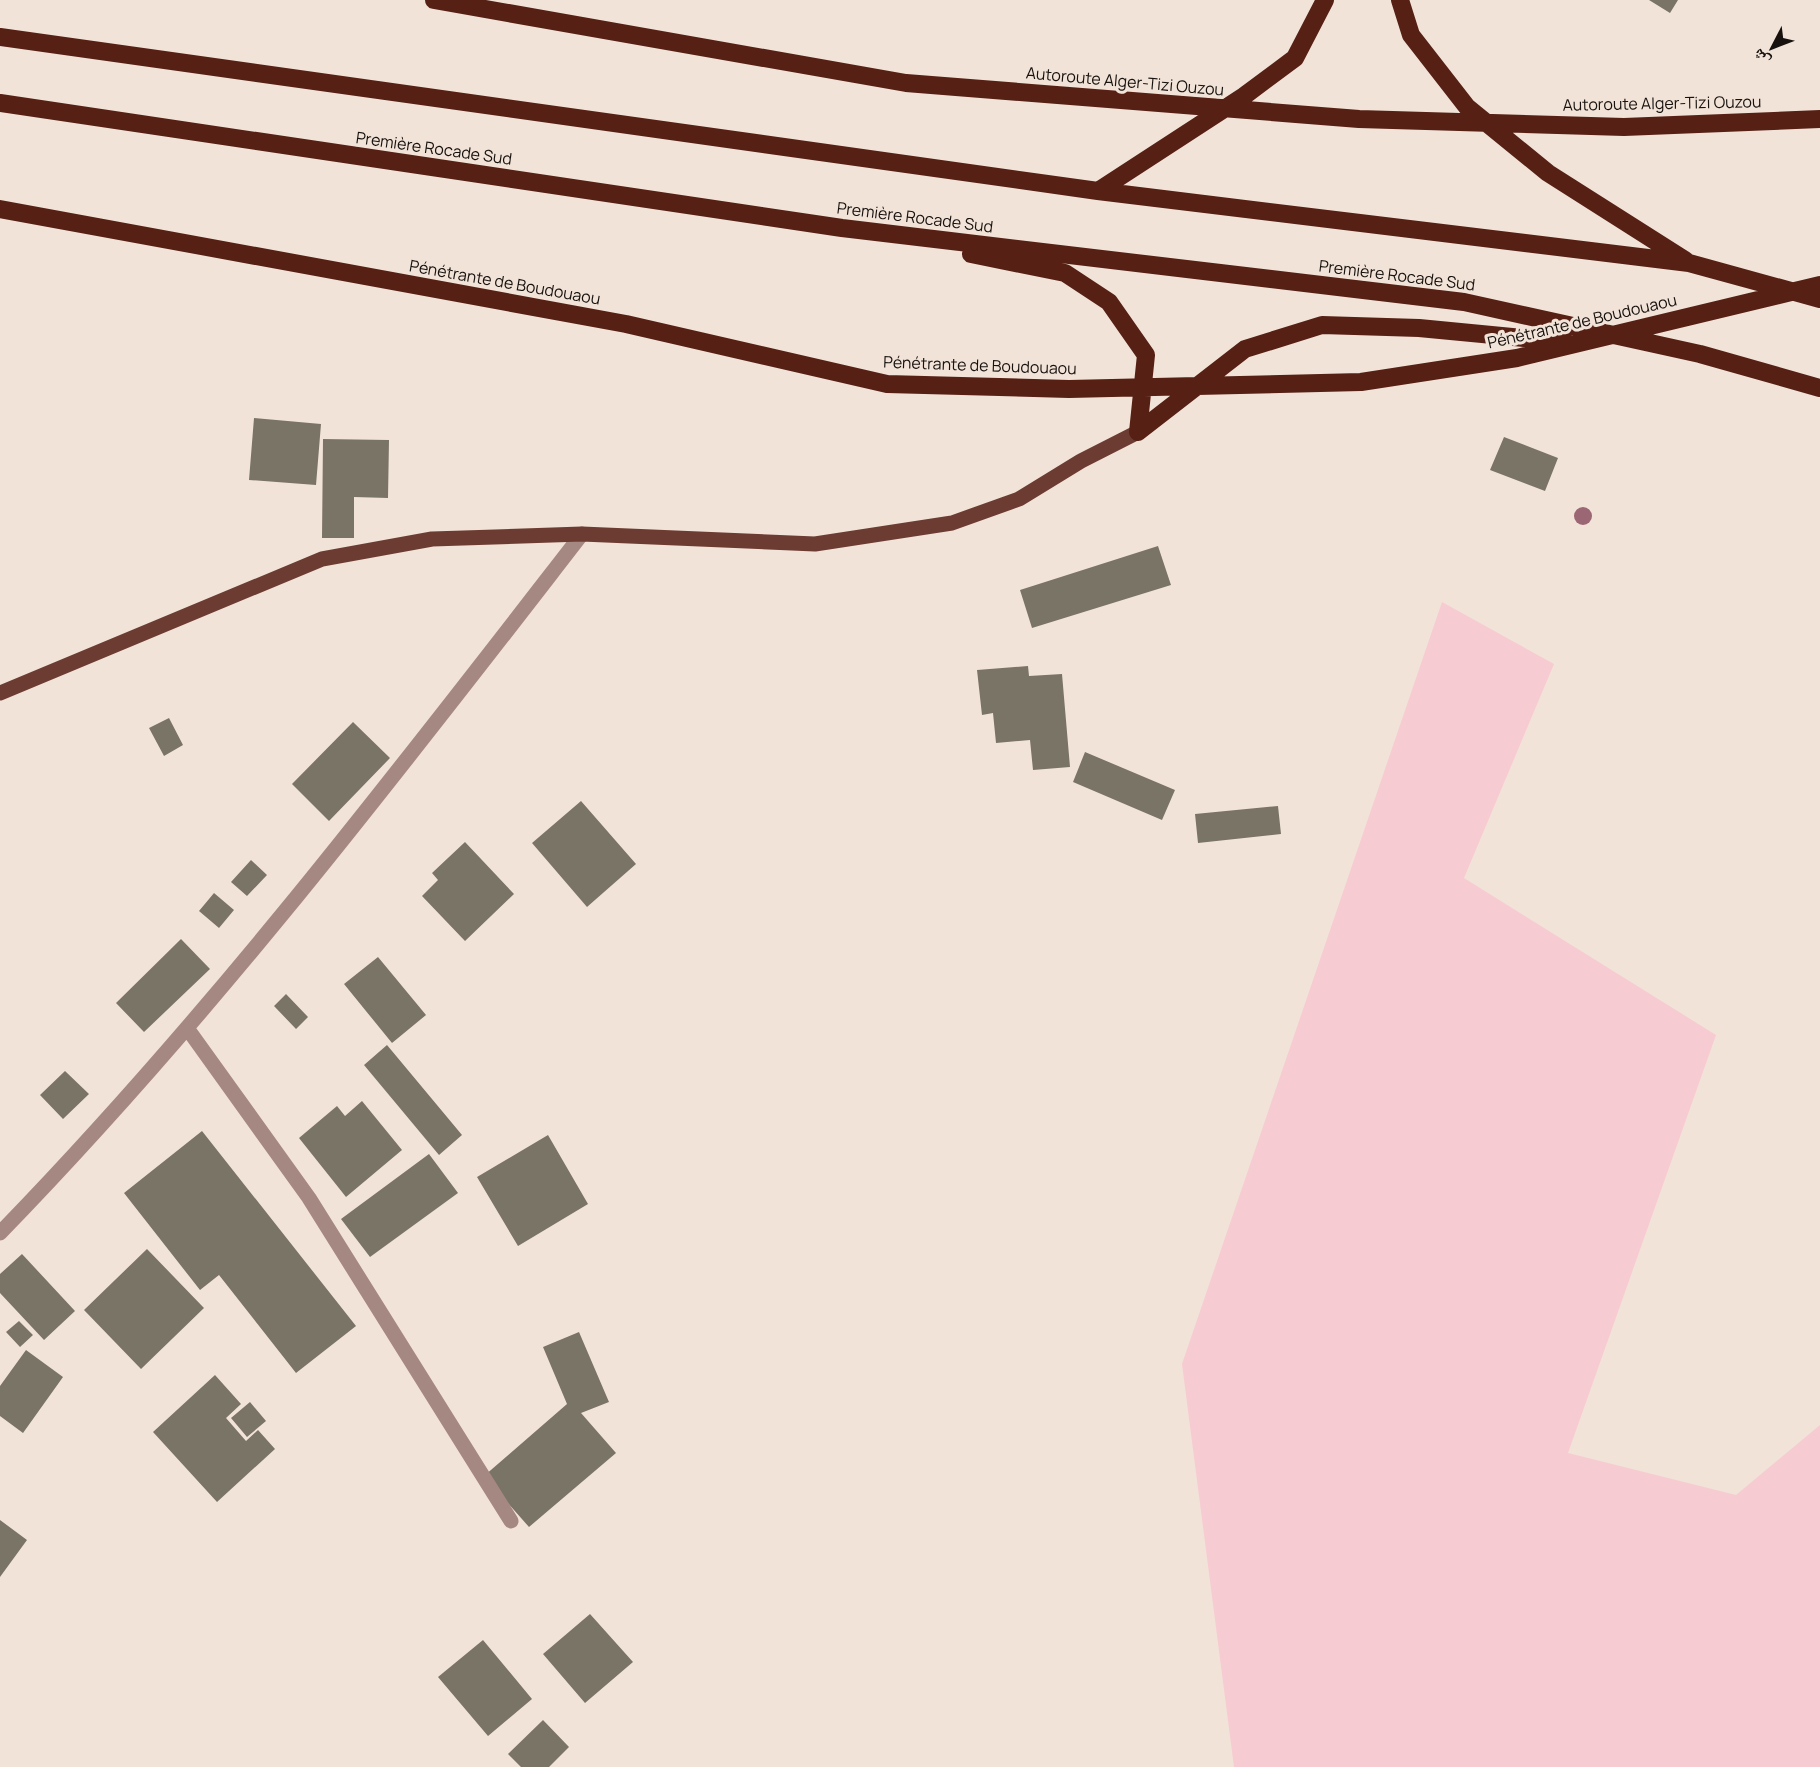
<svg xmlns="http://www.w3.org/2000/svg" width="1820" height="1767" font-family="Manrope,'Noto Naskh Arabic',sans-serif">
<rect width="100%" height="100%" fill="#f2e3d8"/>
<!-- green -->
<path fill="#f7cbd2" d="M 1442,602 L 1554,664 L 1464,878 L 1716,1035 L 1568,1453 L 1736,1495 L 1820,1425 L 1820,1767 L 1234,1767 L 1182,1364 Z"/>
<!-- building -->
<path fill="#7a7466" d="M 1649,0 L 1678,0 L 1670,13 Z
M 254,418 L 321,424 L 316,485 L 249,480 Z
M 1504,437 L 1558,458 L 1545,491 L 1490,470 Z
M 323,439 L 389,440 L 388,498 L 354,497 L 354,538 L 322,538 Z
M 1158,546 L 1171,585 L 1032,628 L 1020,590 Z
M 1028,666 L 1029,676 L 1062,674 L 1070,767 L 1033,770 L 1030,740 L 996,743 L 993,713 L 982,715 L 977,670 Z
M 169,718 L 183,745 L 164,756 L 149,728 Z
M 353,722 L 390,758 L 329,821 L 292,784 Z
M 1085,752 L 1175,790 L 1162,820 L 1073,782 Z
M 581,801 L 636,864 L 587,907 L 532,843 Z
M 1278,806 L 1281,834 L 1198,843 L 1195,814 Z
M 465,842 L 514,894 L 465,941 L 422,896 L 438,880 L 432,873 Z
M 251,860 L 267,875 L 247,896 L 231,882 Z
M 214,893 L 234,910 L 219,928 L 199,911 Z
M 181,939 L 210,969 L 144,1032 L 116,1003 Z
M 378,957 L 426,1015 L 392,1043 L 344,984 Z
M 286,994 L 308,1017 L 296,1029 L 274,1006 Z
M 387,1045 L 462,1135 L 439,1155 L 364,1065 Z
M 65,1071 L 89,1094 L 63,1119 L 40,1095 Z
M 362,1101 L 402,1150 L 346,1197 L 299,1138 L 337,1106 L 345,1116 Z
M 202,1131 L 356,1326 L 296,1373 L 219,1275 L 200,1290 L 124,1193 Z
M 548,1135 L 588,1204 L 518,1246 L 477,1177 Z
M 429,1154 L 458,1193 L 370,1257 L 341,1219 Z
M 147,1249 L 204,1308 L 141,1369 L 84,1310 Z
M 22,1254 L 75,1311 L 44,1340 L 0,1293 L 0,1274 Z
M 19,1321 L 33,1335 L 20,1347 L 6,1332 Z
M 579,1332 L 609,1402 L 581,1413 L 616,1453 L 529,1527 L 484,1476 L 567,1404 L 543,1347 Z
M 26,1350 L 63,1377 L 23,1433 L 0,1416 L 0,1386 Z
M 215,1375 L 241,1404 L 226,1418 L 246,1441 L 258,1430 L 275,1449 L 217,1502 L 153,1432 Z
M 250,1402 L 266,1421 L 247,1437 L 231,1418 Z
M 0,1520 L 27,1540 L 0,1577 Z
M 590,1614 L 633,1662 L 585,1703 L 543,1654 Z
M 483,1640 L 532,1699 L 488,1736 L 438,1677 Z
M 543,1720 L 569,1747 L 549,1767 L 521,1767 L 508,1754 Z"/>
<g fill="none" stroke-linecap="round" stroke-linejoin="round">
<!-- minor -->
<path stroke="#a68882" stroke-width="15" d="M 187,1028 L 309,1198 L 511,1521
M 0,1233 C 212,1015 396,774 582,534"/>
<!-- major -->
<path stroke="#6c3c32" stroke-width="15" d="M 0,693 L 322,559 L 432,539 L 582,534 L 815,544 L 952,523 L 1019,499 L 1081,461 L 1138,432"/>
<!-- highway -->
<path stroke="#562015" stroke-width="18" d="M 434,0 L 906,83 L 1359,119 L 1624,127 L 1820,119
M 1400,0 L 1411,35 L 1467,107 L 1548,173 L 1685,260
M 0,37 L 1098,191 L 1689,263 L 1820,299
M 0,103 L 842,228 L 1464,302 L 1700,354 L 1820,388
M 1098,191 L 1244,96 L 1295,58 L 1325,0
M 0,209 L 626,324 L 887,384 L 1069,389 L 1361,382 L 1517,358 L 1820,285
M 971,254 L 1065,273 L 1109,302 L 1146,355 L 1138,432
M 1138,432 L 1245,349 L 1322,325 L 1419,328 L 1566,342"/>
</g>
<!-- trees -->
<circle fill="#9b6774" cx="1583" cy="516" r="9"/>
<g text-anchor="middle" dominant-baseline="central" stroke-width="6" stroke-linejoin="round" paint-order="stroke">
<!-- street labels -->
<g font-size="16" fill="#17120e" stroke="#f2e3d8">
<text transform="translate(1125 81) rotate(5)">Autoroute Alger-Tizi Ouzou</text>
<text transform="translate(1662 103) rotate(-1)">Autoroute Alger-Tizi Ouzou</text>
<text transform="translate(434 148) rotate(8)">Première Rocade Sud</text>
<text transform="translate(915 217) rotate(7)">Première Rocade Sud</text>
<text transform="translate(1397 275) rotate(7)">Première Rocade Sud</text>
<text transform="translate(505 282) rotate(10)">Pénétrante de Boudouaou</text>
<text transform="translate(1582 321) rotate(-13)">Pénétrante de Boudouaou</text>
<text transform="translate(980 365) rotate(2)">Pénétrante de Boudouaou</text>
</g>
</g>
<!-- north arrow -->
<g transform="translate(1772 48) rotate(228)" stroke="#f2e3d8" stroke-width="4.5" paint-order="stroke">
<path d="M0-4.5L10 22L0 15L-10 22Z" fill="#17120e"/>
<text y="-9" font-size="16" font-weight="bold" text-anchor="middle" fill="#17120e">ش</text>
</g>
</svg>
